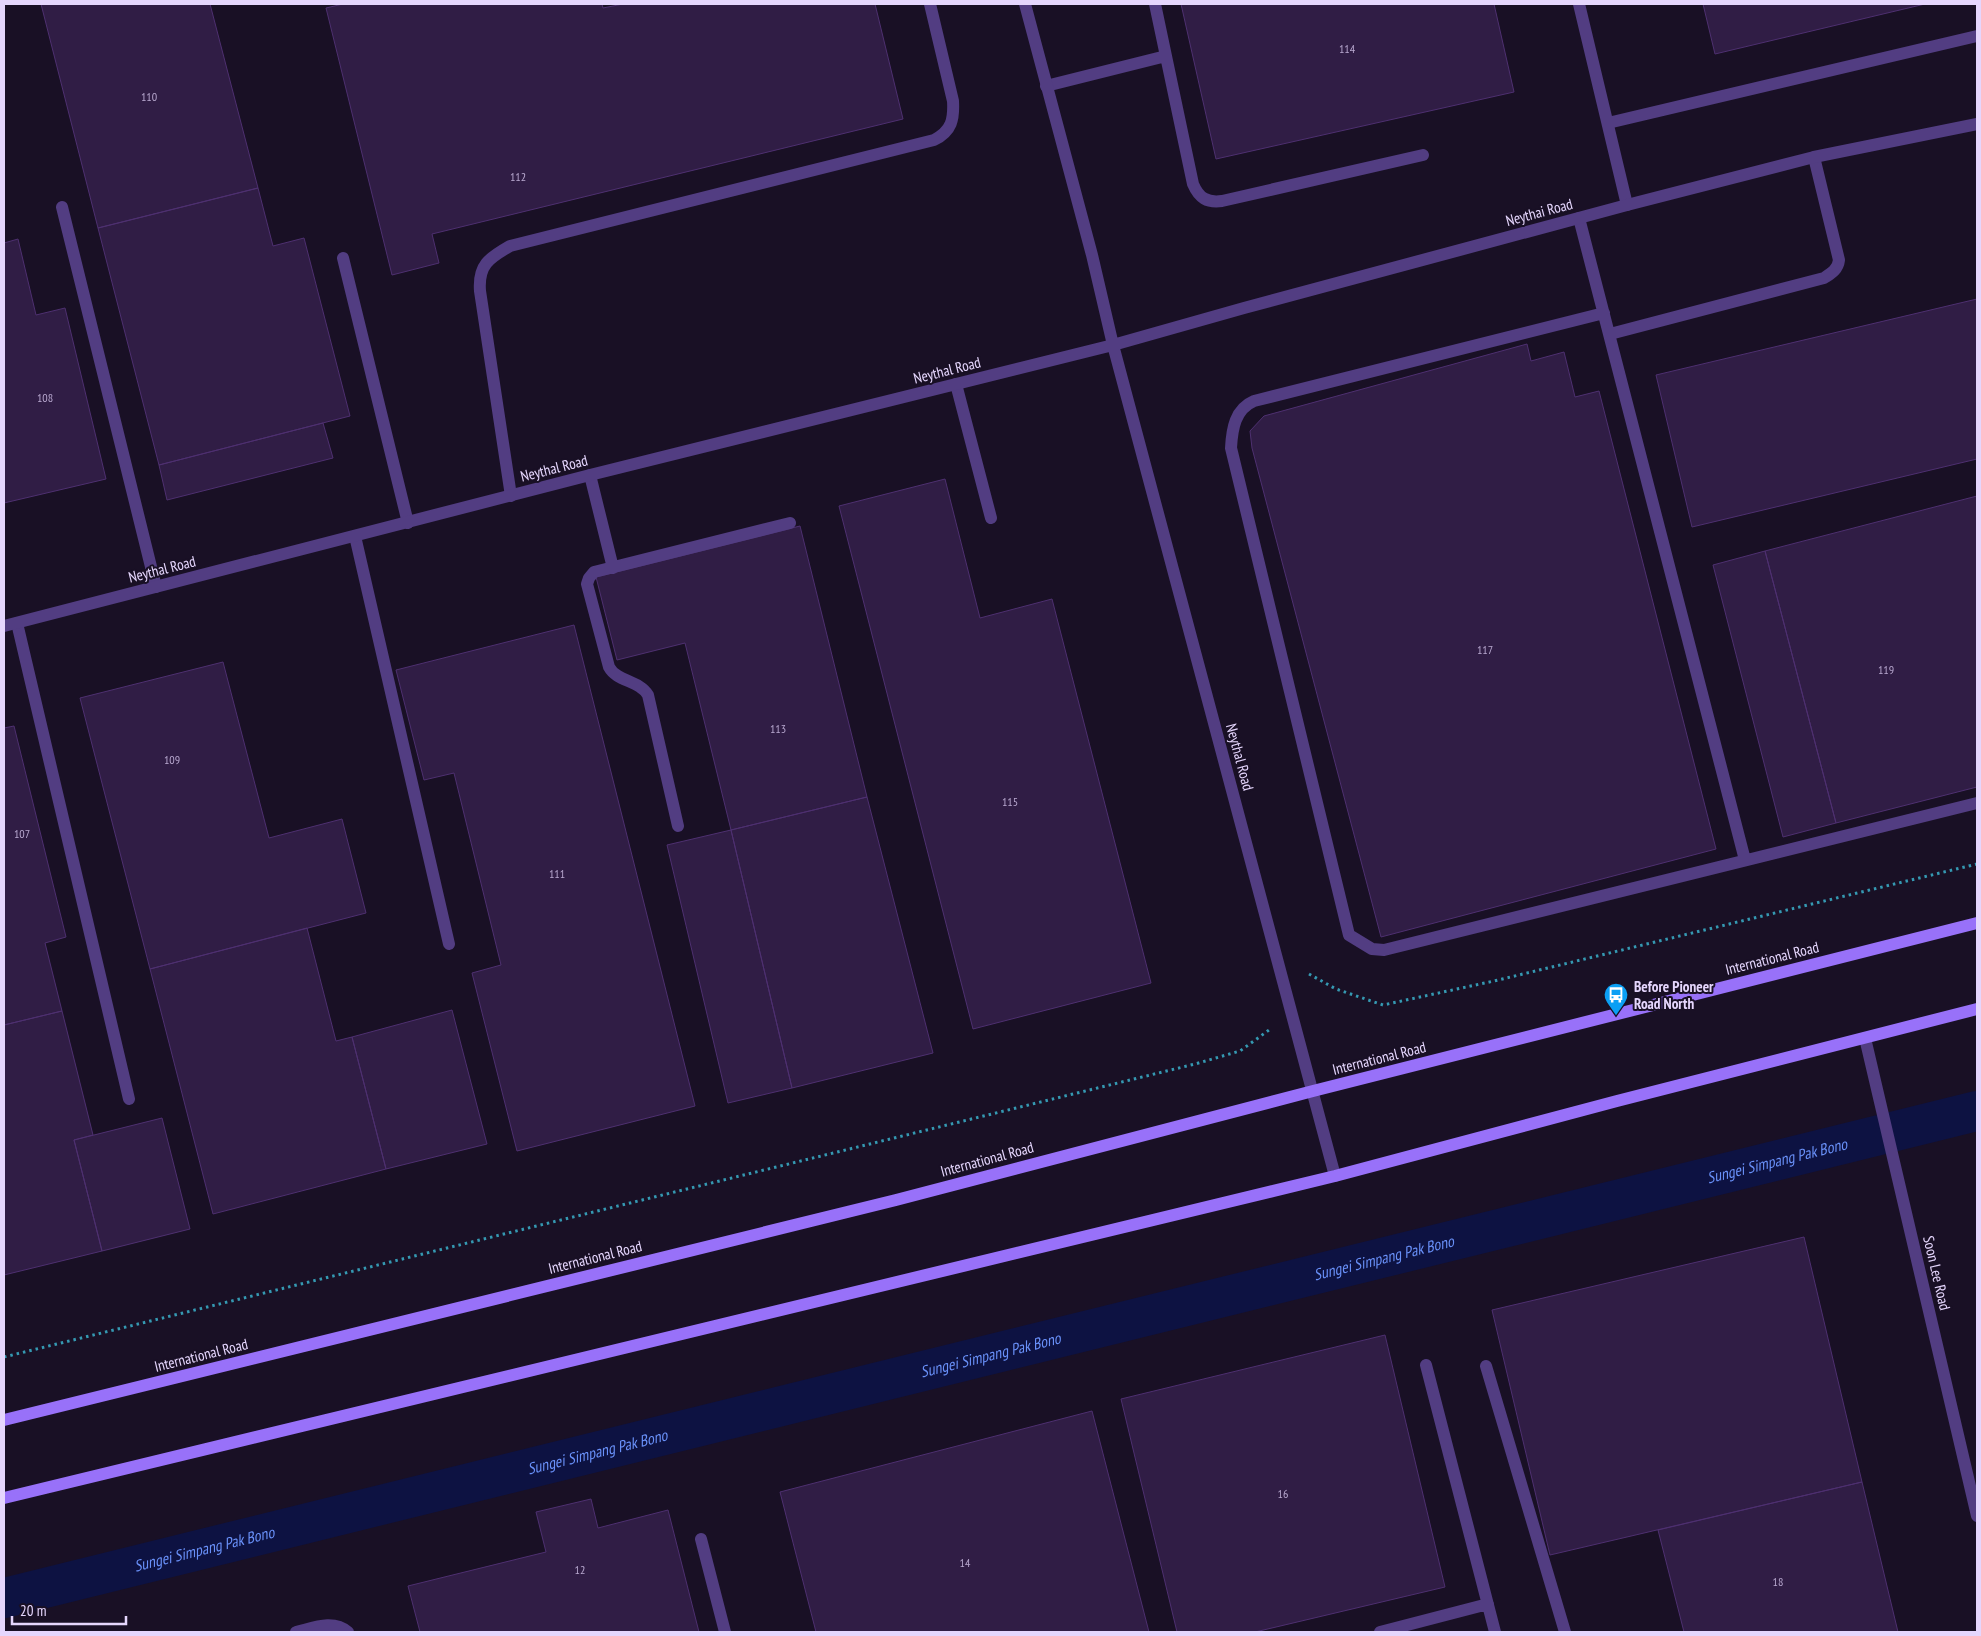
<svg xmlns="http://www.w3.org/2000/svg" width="1981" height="1636" font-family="'PT Sans Narrow',sans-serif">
<rect width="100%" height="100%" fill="#191025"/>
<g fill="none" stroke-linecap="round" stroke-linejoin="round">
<!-- canal -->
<path stroke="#0d1242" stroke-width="40" id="s1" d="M 4,1598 L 1977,1111"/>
</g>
<!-- building -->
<path fill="#301d45" stroke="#4e3070" d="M 41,4 L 210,4 L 258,188 L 98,228 Z
M 343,4 L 602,4 L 603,8 L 623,4 L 875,4 L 903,119 L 432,234 L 439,263 L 392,275 L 326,8 Z
M 1181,4 L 1494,4 L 1514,92 L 1216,159 Z
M 1703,4 L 1925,4 L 1715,54 Z
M 258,188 L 273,246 L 304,238 L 350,416 L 159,465 L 98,228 Z
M 18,239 L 36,315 L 65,308 L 106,479 L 4,503 L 4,243 Z
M 1977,299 L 1977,459 L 1692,527 L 1656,375 Z
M 1527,344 L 1531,361 L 1564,352 L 1575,397 L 1599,391 L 1716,849 L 1381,937 L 1252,448 L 1250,431 L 1264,416 Z
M 323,423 L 333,458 L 167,500 L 159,465 Z
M 945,479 L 980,618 L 1052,599 L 1151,983 L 973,1029 L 839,506 Z
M 1977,496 L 1977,787 L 1836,823 L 1765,551 Z
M 800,526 L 867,797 L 731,830 L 685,643 L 617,660 L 596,577 Z
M 1765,551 L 1836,823 L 1783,837 L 1713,565 Z
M 574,625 L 695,1106 L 517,1151 L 472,973 L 501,965 L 454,773 L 424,780 L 396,670 Z
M 223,662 L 269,838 L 342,819 L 366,913 L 150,969 L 80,698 Z
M 14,726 L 66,937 L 45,943 L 62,1011 L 4,1025 L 4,728 Z
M 867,797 L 933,1053 L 792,1088 L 731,830 Z
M 731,830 L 792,1088 L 728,1103 L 667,845 Z
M 307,928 L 336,1041 L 352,1037 L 386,1169 L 213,1214 L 150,969 Z
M 452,1010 L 487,1144 L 386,1169 L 352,1037 Z
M 62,1011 L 93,1135 L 74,1140 L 102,1251 L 4,1275 L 4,1025 Z
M 162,1118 L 190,1229 L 102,1251 L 74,1140 Z
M 1804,1237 L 1862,1482 L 1550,1555 L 1492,1310 Z
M 1385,1335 L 1445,1587 L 1255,1632 L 1177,1632 L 1121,1399 Z
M 1092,1411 L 1149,1632 L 816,1632 L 780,1492 Z
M 1862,1482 L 1898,1632 L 1684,1632 L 1658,1530 Z
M 591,1499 L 598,1528 L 668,1510 L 699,1632 L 420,1632 L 408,1586 L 546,1552 L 536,1512 Z"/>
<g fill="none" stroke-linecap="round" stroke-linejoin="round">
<!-- path -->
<path stroke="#3599b2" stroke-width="3" stroke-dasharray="2.5 4" stroke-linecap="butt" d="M 1309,974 L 1336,989 L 1383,1005 L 1494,981 L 1977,864
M 4,1357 L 1195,1064 L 1240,1051 L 1269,1030"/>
<!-- lane -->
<path stroke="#523d82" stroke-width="12" d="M 1155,4 L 1193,184 C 1199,198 1207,203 1222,201 L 1423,155
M 1579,4 L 1627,205
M 1046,86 L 1166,56
M 1608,123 L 1977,36
M 62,207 L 156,587
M 1579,218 L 1745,860
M 343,258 L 408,523
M 1604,313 L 1254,401 C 1235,409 1232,429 1231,448 L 1349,935 L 1372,949 L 1384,950 L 1977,803
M 1610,334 L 1824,278 C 1832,273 1838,269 1839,260 L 1814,157
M 956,384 L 991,518
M 590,475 L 613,568
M 511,496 L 480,291 C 478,265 489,258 510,246 L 934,140 C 952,131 954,119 953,101 L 930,4
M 355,536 L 449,944
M 17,623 L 129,1099
M 678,826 L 648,695 C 639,680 617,682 609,667 L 587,584 L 589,578 L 594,572 L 790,523
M 1426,1365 L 1495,1632
M 1486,1366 L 1565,1632
M 701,1539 L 725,1632
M 296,1632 C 313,1628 333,1619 348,1632
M 1380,1632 L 1488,1604"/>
<!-- street -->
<path stroke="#523d82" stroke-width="12" d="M 1025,4 L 1092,255 L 1113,345 L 1335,1176
M 4,626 L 590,475 L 1113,345 L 1244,308 L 1627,205 L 1814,157 L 1977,124
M 1865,1038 L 1977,1516"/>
<!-- secondary -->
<path stroke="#9871f9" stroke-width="12" d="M 4,1420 L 896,1200 L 1313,1091 L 1977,923
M 4,1498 L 1335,1176 L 1617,1101 L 1977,1009"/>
</g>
<!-- icons -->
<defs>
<symbol id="bus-pin" viewBox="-11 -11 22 30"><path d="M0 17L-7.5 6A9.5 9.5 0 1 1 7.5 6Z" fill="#0b9ff4" stroke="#191025"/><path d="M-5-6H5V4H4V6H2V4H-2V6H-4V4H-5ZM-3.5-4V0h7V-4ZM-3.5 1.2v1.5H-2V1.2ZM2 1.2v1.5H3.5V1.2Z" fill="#fff"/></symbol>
</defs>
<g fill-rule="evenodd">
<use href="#bus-pin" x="1602" y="981" width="28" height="38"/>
</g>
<g text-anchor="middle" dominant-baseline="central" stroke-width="4" stroke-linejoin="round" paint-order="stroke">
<!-- number labels -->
<g font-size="12" fill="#b8a8cf">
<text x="1347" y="48">114</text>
<text x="149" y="96">110</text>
<text x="518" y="176">112</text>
<text x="45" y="397">108</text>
<text x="1485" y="649">117</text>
<text x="1886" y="669">119</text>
<text x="778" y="728">113</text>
<text x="172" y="759">109</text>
<text x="1010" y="801">115</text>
<text x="22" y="833">107</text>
<text x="557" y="873">111</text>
<text x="1283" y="1493">16</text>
<text x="965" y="1562">14</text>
<text x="580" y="1569">12</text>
<text x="1778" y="1581">18</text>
</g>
<!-- street labels -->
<g font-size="15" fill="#e5d6fd" stroke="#191025">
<text transform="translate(1539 212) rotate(-15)">Neythai Road</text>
<text transform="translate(947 370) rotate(-14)">Neythal Road</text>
<text transform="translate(554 468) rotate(-14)">Neythal Road</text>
<text transform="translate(162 569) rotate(-14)">Neythal Road</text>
<text transform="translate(1240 757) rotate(75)">Neythal Road</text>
<text transform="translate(1772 958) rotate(-14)">International Road</text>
<text transform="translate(1379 1058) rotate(-14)">International Road</text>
<text transform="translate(987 1159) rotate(-15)">International Road</text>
<text transform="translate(595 1257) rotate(-14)">International Road</text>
<text transform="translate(1937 1273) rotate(77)">Soon Lee Road</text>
<text transform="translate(201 1355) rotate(-14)">International Road</text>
</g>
<!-- poi labels -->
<g font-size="15" font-weight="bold" fill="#e5d6fd" stroke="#191025" text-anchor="start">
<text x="1634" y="986">Before Pioneer<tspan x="1634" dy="17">Road North</tspan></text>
</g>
<!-- water labels -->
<g font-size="16" font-style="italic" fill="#6990f8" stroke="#191025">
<text stroke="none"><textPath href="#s1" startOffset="1826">Sungei Simpang Pak Bono</textPath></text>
<text stroke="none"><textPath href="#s1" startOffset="1421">Sungei Simpang Pak Bono</textPath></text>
<text stroke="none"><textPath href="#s1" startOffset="1016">Sungei Simpang Pak Bono</textPath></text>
<text stroke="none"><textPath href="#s1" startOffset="611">Sungei Simpang Pak Bono</textPath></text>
<text stroke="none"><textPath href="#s1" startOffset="206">Sungei Simpang Pak Bono</textPath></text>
</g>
</g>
<!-- border -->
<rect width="1981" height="1636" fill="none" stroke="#e5d6fd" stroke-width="10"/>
<!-- scale -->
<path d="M12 1616v8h114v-8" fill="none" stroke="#e5d6fd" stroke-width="2.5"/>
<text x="20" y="1616" font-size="15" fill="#e5d6fd" stroke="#191025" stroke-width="4" paint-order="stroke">20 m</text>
</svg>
